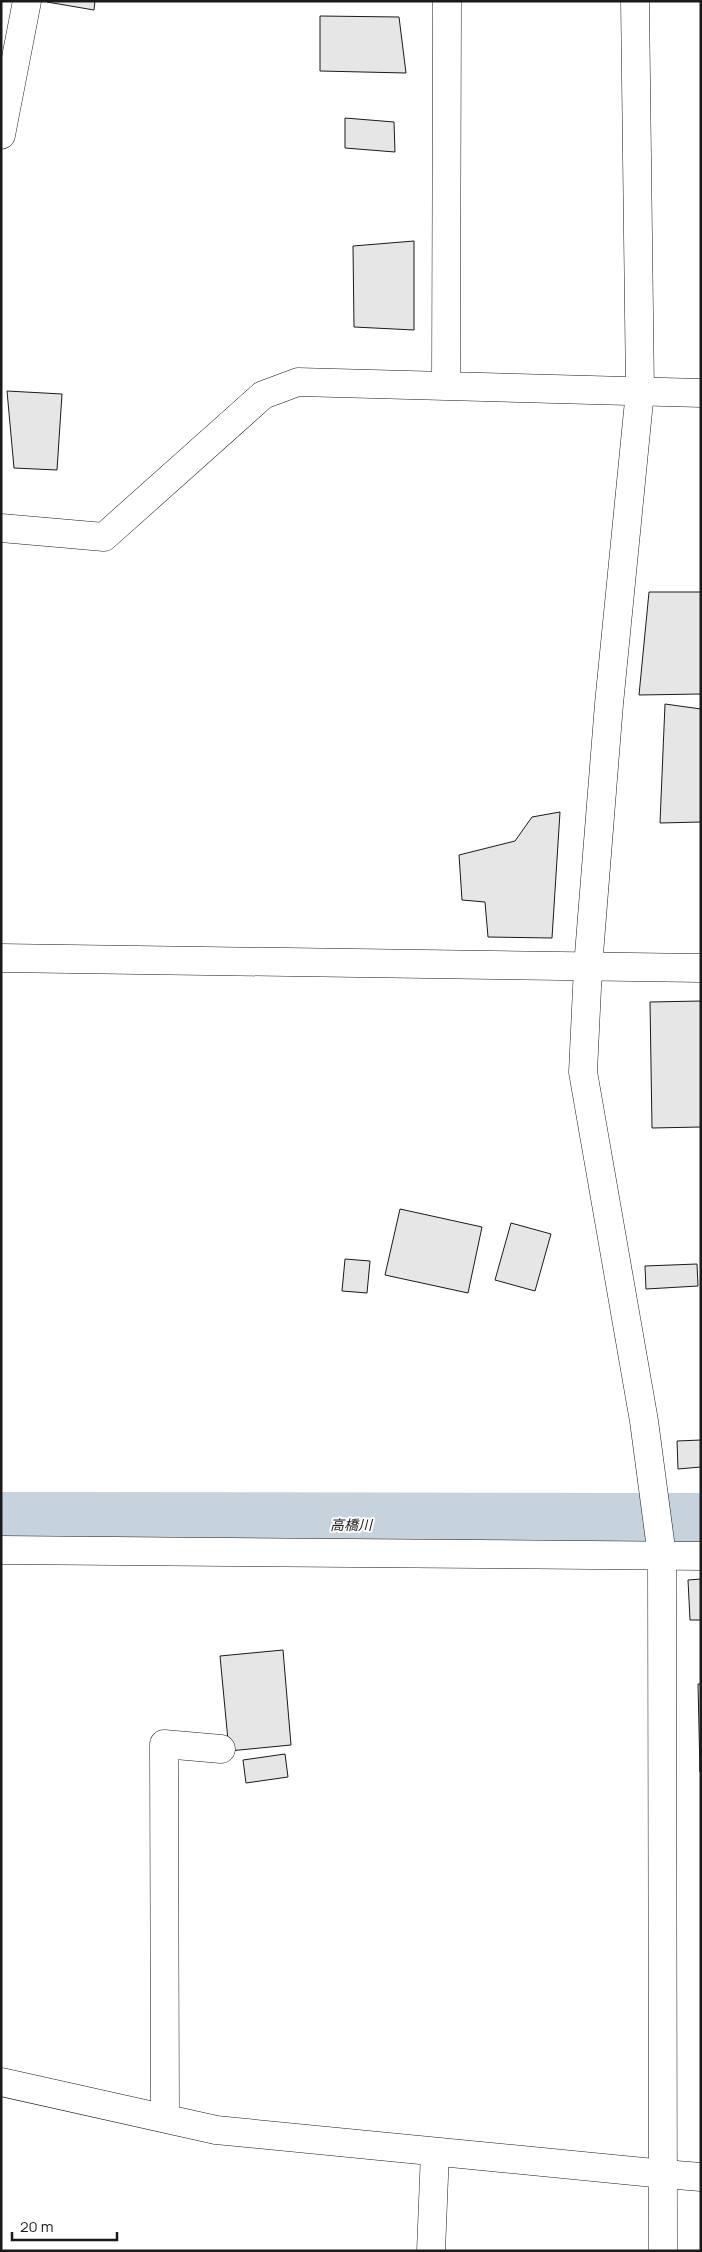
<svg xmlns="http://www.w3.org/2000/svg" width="702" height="2252" font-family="Manrope,'Noto Sans JP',sans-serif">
<rect width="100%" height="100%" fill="#fff"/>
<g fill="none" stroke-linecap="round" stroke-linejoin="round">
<!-- river -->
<path stroke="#c6d2dc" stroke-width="62" d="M 1,1523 L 701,1524"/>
</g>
<!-- building -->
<path fill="#e6e6e6" stroke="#1a1a1a" d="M 95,1 L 94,10 L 47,2 L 47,1 Z
M 320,16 L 399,17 L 406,73 L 320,71 Z
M 345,118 L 394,122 L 395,152 L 345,148 Z
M 414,241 L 414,330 L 354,327 L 353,246 Z
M 7,391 L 62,394 L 57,470 L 14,468 Z
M 649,592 L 701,592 L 701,694 L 639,695 Z
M 665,704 L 701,709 L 701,822 L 660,823 Z
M 560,812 L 552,938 L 488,937 L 485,902 L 462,900 L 459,855 L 515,841 L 532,817 Z
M 701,1001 L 701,1127 L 652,1128 L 650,1002 Z
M 400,1209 L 482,1227 L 468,1293 L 385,1275 Z
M 511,1223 L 551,1234 L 535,1291 L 495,1280 Z
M 345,1259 L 370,1261 L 367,1293 L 342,1291 Z
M 697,1264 L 698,1286 L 646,1289 L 645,1266 Z
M 701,1440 L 701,1467 L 678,1469 L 677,1441 Z
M 701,1579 L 701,1620 L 690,1620 L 688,1580 Z
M 283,1650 L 291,1745 L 229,1751 L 220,1656 Z
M 698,1684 L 701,1684 L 700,1772 Z
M 285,1754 L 288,1777 L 246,1783 L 243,1760 Z"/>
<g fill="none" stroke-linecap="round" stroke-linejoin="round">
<defs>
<path id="street" d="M 1,135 L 27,1
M 446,386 L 447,1
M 1,528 L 104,537 L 263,395 L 298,382 L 701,393
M 1,958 L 701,968
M 1,1550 L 701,1556
M 165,2118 L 164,1744 L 221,1749
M 664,2174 L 701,2177
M 431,2251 L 435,2152"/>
<path id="secondary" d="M 635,1 L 640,391 L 609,704 L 588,967 L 583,1072 L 644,1421 L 662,1556 L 663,2251
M 1,2082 L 216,2130 L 664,2174"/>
</defs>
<!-- street casing -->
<use href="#street" stroke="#1a1a1a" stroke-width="29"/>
<!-- secondary casing -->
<use href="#secondary" stroke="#1a1a1a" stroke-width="29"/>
<!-- street -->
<use href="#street" stroke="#fff" stroke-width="28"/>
<!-- secondary -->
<use href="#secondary" stroke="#fff" stroke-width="28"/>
</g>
<g text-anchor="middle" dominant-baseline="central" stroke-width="4" stroke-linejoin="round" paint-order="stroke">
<!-- water labels -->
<g font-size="14" font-style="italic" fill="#1a1a1a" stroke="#fff">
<text x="351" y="1524">高橋川</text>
</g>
</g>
<!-- border -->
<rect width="702" height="2252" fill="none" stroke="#1a1a1a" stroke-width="5"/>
<!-- scale -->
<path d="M12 2232v8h105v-8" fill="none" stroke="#1a1a1a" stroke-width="2.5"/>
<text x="20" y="2232" font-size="15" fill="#1a1a1a" stroke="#ffffff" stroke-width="4" paint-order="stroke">20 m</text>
</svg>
